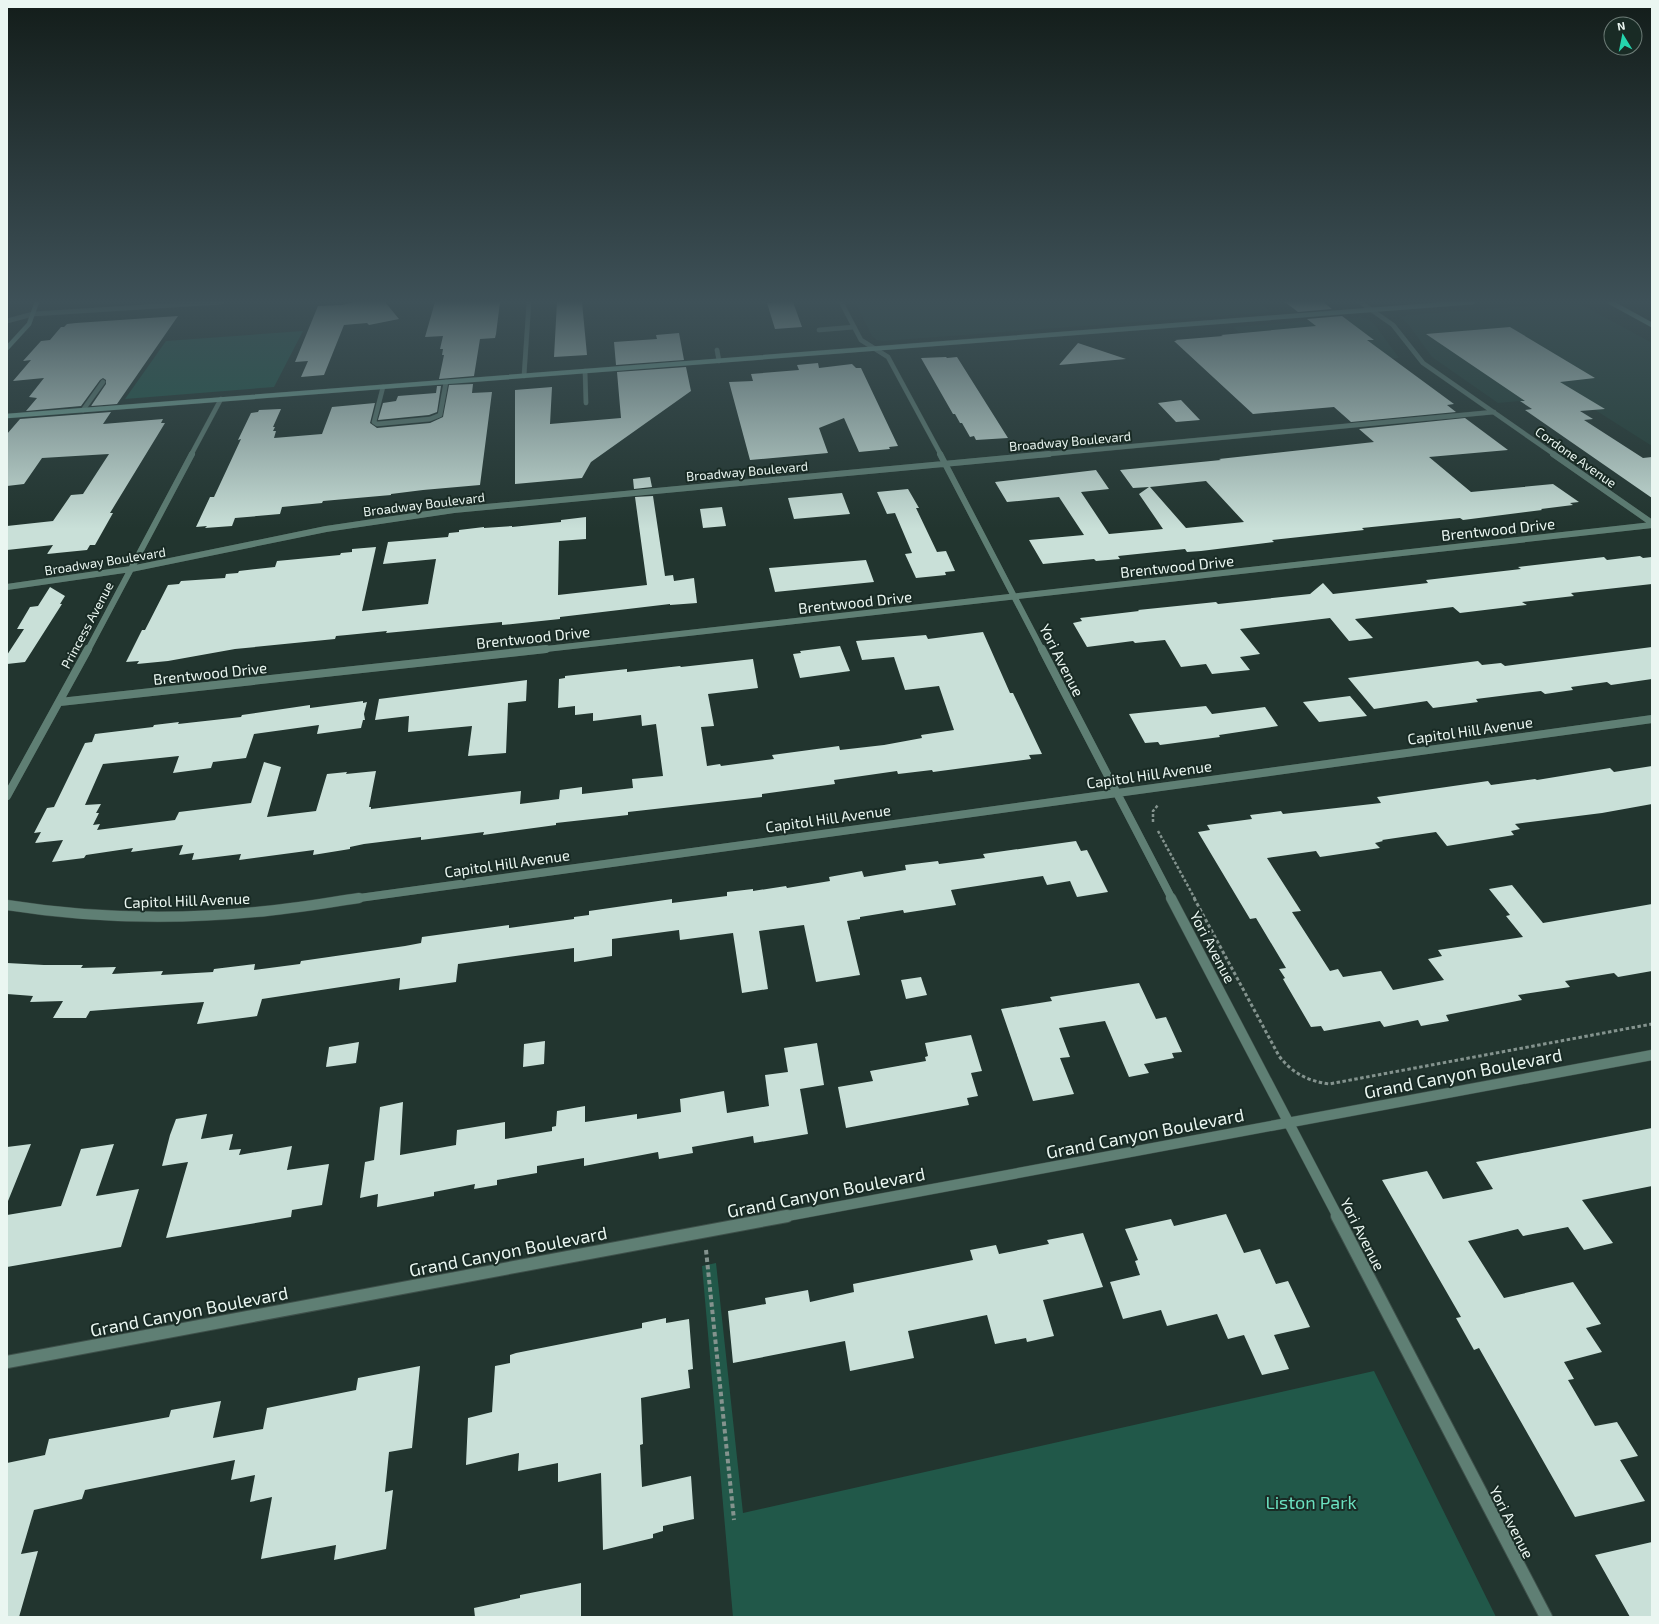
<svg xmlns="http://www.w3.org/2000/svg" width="1659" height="1624" font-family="'Exo 2',sans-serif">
<rect width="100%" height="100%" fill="#22352f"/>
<!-- built -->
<path fill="#244038" d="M 855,302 L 1259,302 L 1271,312 L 883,341 L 877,340 L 872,336 Z
M 1577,302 L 1652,343 L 1652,446 L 1573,396 L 1498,403 L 1432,357 L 1408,324 L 1401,318 L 1408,315 Z
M 1360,317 L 1368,319 L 1375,325 L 1399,358 L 1278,366 L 1233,327 Z"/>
<!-- green -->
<path fill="#215849" d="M 303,331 L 274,387 L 125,399 L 166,341 Z
M 716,1263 L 743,1513 L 1374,1371 L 1496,1617 L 733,1617 L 702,1266 Z"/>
<!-- building -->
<path fill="#c9e0d8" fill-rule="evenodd" d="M 356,302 L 385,302 L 399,319 L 369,325 L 367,323 L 344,325 L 324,375 L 301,377 L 308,361 L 295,362 L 318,306 L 342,305 Z
M 435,302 L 500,302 L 496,334 L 495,338 L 480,339 L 474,376 L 439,379 L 444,355 L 442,355 L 443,349 L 440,349 L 443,336 L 425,337 Z
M 557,302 L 582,302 L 587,355 L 554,357 Z
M 793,302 L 802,327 L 775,329 L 767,303 Z
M 1285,302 L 1323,302 L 1332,309 L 1298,312 Z
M 178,316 L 117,404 L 91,406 L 106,384 L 106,380 L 103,378 L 100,380 L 81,406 L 26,411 L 37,398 L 29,397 L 44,378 L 13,381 L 31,360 L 23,361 L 41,341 L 50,340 L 61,327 L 64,327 L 67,324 L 76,323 Z
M 1342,316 L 1374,340 L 1367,340 L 1454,404 L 1447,405 L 1456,412 L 1351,422 L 1334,407 L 1253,414 L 1174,341 L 1177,341 L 1175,340 L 1223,336 L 1221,335 L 1316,326 L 1307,319 Z
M 1510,327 L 1595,378 L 1560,382 L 1605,409 L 1580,411 L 1593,419 L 1584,420 L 1643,458 L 1652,457 L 1652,498 L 1525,410 L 1532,409 L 1520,401 L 1525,401 L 1426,334 Z
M 679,333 L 684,360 L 616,365 L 614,342 L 657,339 L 656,335 Z
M 1078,343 L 1126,359 L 1059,365 Z
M 946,357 L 947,358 L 957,357 L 1008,438 L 976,440 L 974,436 L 970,437 L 962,423 L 960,423 L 955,414 L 953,414 L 921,358 Z
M 818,363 L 819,368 L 852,364 L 856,368 L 861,368 L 898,446 L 889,447 L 890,449 L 859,452 L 844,418 L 819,428 L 828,453 L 750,460 L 729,382 L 753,381 L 751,374 L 799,370 L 797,365 Z
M 686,367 L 691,391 L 591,462 L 582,478 L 515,484 L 515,390 L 552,387 L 550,424 L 621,418 L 617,372 Z
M 473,384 L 472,393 L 492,392 L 480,485 L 423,490 L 391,494 L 391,495 L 323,501 L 322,503 L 282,507 L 280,514 L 235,518 L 232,526 L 205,528 L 207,526 L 196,527 L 210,497 L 214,497 L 241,439 L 238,440 L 251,413 L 258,412 L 259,410 L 281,409 L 273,427 L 275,427 L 273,431 L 276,431 L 274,438 L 322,434 L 332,407 L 375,403 L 370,423 L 377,428 L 430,423 L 443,417 L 449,385 Z
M 437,386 L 441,386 L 437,412 L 429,415 L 378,420 L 383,403 L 396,401 L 398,396 L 436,393 Z
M 1181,400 L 1200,420 L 1176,422 L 1158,403 Z
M 111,412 L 103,424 L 163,419 L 161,423 L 165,423 L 110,513 L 113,513 L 95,545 L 90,545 L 87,550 L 47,554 L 53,545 L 7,550 L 7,526 L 53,521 L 71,495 L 83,494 L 109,454 L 42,458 L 24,484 L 7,486 L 7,434 L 20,419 Z
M 1465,418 L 1508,450 L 1429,457 L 1471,492 L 1553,484 L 1579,502 L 1570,503 L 1573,505 L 1541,509 L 1542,510 L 1463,520 L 1460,518 L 1362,528 L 1364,530 L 1272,540 L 1274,542 L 1201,551 L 1187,552 L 1185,549 L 1118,556 L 1120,559 L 1096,561 L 1094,559 L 1043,564 L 1029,540 L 1084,535 L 1059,497 L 1007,502 L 995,482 L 1096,470 L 1109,489 L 1081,492 L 1109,534 L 1163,529 L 1139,494 L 1149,487 L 1133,488 L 1120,470 L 1221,460 L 1219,459 L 1374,442 L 1359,429 ZM 1206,481 L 1244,522 L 1186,528 L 1150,487 Z
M 650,477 L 652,487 L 634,489 L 633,479 Z
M 908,489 L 919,508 L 916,508 L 937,552 L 946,551 L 955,571 L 945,572 L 946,575 L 916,578 L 905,554 L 912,553 L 895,513 L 887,514 L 877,492 Z
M 842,493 L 850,514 L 794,519 L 788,498 Z
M 653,496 L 665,576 L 673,575 L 674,581 L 694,578 L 697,603 L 670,605 L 670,604 L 560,617 L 560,619 L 502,625 L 502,622 L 386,633 L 387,631 L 347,635 L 336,636 L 335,639 L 235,649 L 168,661 L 137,664 L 139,661 L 126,662 L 142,630 L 145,630 L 168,585 L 179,584 L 181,581 L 225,578 L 226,574 L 238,573 L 239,571 L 275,567 L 277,561 L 340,555 L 341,553 L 352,552 L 352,549 L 376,547 L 362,611 L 428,604 L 436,559 L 383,564 L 388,542 L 448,537 L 449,533 L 459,532 L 459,530 L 484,527 L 484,528 L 512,526 L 512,527 L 561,522 L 561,520 L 586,517 L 586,539 L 559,541 L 558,595 L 647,585 L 635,497 Z
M 722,507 L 726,526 L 703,528 L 700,509 Z
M 1640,556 L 1643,558 L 1652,557 L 1652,584 L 1571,593 L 1574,596 L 1522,602 L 1527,605 L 1460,613 L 1453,607 L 1355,619 L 1373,638 L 1349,641 L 1330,618 L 1240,629 L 1260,654 L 1240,657 L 1250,670 L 1212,674 L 1206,664 L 1181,667 L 1165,640 L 1135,643 L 1133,641 L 1087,647 L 1073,623 L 1082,621 L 1080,618 L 1139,611 L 1138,610 L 1216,602 L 1218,604 L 1310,594 L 1323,583 L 1333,594 L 1428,583 L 1426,580 L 1521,569 L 1518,567 L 1604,557 L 1607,560 Z
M 866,560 L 874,582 L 775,592 L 769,568 Z
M 50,587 L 65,596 L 60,604 L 62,604 L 25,662 L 7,664 L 7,655 L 24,629 L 17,629 L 30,607 L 38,606 Z
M 983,632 L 1010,693 L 1013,693 L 1042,754 L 1029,755 L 1031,759 L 933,772 L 932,770 L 898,774 L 897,771 L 834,780 L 835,784 L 762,794 L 762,797 L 628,812 L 628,815 L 556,823 L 556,825 L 483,835 L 484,832 L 421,840 L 421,837 L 364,844 L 350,847 L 350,849 L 313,855 L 314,850 L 239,860 L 241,854 L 192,860 L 194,853 L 179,855 L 183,845 L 131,852 L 133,848 L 86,855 L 84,858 L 52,862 L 63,840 L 35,843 L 41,832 L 34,833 L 47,808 L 54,807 L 85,743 L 92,742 L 95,734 L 153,727 L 154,725 L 179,722 L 178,724 L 241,717 L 242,715 L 310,705 L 310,708 L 363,701 L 363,703 L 367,702 L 364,714 L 365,720 L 363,720 L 361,728 L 317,734 L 319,725 L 254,734 L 246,758 L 213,762 L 211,768 L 173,773 L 179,756 L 103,764 L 85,805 L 101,804 L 96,813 L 99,813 L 93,825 L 100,824 L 97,830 L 175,820 L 179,812 L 251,803 L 264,762 L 281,767 L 267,817 L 316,811 L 327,774 L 347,772 L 346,774 L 376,771 L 369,807 L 371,807 L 371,809 L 521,791 L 520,804 L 559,799 L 560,790 L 582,787 L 582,794 L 633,788 L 632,779 L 663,776 L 656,724 L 642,726 L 641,715 L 593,721 L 593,713 L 575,715 L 575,706 L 558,708 L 559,679 L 565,678 L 565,676 L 627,669 L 627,672 L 680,666 L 681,667 L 753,659 L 758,688 L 708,694 L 714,726 L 701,727 L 707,766 L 720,764 L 721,766 L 774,759 L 772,755 L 839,746 L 840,750 L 884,745 L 922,738 L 921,735 L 954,730 L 939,686 L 905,690 L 894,657 L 862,660 L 856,641 L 926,635 L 928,639 Z
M 840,646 L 850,671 L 800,678 L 793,654 L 801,653 L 800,651 Z
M 1652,647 L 1652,679 L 1611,685 L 1607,682 L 1571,687 L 1573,690 L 1545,694 L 1541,691 L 1476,699 L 1478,702 L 1433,708 L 1427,701 L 1374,709 L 1348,678 L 1478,661 L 1482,665 L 1501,663 L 1505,666 Z
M 527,680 L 526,701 L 508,703 L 506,753 L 468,756 L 472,726 L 408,732 L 409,716 L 375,720 L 379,699 Z
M 1350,696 L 1367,716 L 1319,722 L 1303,702 Z
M 1206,706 L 1212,714 L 1265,707 L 1278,726 L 1219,735 L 1220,737 L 1160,745 L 1158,742 L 1145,743 L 1129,714 Z
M 1652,766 L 1652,804 L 1602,813 L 1515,824 L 1520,829 L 1511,831 L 1514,835 L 1447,846 L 1436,832 L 1382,840 L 1383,841 L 1375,843 L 1380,848 L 1320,857 L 1316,851 L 1267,858 L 1301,911 L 1292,912 L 1330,971 L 1338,969 L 1343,977 L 1381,971 L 1393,990 L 1444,980 L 1428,959 L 1442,956 L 1438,950 L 1523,937 L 1506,916 L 1510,915 L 1489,889 L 1512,885 L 1543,923 L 1652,904 L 1652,971 L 1618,977 L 1614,973 L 1565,981 L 1570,987 L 1518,995 L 1522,1000 L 1446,1015 L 1449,1021 L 1421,1026 L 1418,1020 L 1384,1027 L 1380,1021 L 1324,1031 L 1321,1026 L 1311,1027 L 1283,979 L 1285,978 L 1279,969 L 1286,968 L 1256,918 L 1250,919 L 1198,832 L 1210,830 L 1207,825 L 1252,819 L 1250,815 L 1281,811 L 1283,814 L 1381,803 L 1377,797 L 1488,781 L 1491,785 L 1535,779 L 1537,780 L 1610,768 L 1614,772 Z
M 1076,841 L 1081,851 L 1087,850 L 1108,892 L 1077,897 L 1070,881 L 1047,885 L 1043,876 L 951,890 L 956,905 L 904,913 L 903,910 L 860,917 L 860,919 L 847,921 L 860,975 L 816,982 L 804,925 L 759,931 L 768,989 L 742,993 L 733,933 L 680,940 L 679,930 L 612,939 L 612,956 L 574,962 L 574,948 L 458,964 L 456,982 L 399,990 L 400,978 L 262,999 L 257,1016 L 197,1024 L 204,1002 L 90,1011 L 86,1018 L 53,1018 L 63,1001 L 30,1002 L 33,996 L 7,994 L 7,963 L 44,965 L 83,965 L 81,968 L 116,967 L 112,974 L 163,971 L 161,975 L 213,972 L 214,969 L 255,964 L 254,970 L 300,964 L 301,961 L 405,946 L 421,943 L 422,937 L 509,925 L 509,928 L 574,919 L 574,917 L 589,915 L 589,911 L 672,899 L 672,903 L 727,896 L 727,892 L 753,889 L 753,891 L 786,886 L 787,888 L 830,881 L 829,877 L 862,871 L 864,877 L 906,870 L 905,865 L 938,861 L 939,864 L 985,858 L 983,854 Z
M 921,977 L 927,995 L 906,999 L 901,980 Z
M 1139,983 L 1156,1019 L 1166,1017 L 1182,1052 L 1172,1053 L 1174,1058 L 1144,1064 L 1149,1073 L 1129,1077 L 1105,1021 L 1059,1028 L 1070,1057 L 1060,1058 L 1074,1094 L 1033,1101 L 1001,1009 L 1052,1001 L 1050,997 Z
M 971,1035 L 982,1071 L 971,1073 L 978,1096 L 967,1098 L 969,1105 L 846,1128 L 838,1087 L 873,1081 L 870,1071 L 926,1061 L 925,1057 L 928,1056 L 925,1043 Z
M 545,1041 L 544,1064 L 523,1067 L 524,1044 Z
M 359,1042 L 356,1063 L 326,1067 L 329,1047 Z
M 817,1043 L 824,1085 L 800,1089 L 808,1134 L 754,1143 L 753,1136 L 692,1147 L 693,1153 L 659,1159 L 658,1152 L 584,1166 L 584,1158 L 537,1166 L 537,1173 L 497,1180 L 497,1185 L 474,1189 L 475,1184 L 434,1192 L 434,1196 L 377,1207 L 378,1194 L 360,1198 L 365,1162 L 374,1160 L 380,1107 L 403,1102 L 400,1155 L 456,1145 L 457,1130 L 505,1122 L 505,1139 L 552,1131 L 552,1127 L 556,1126 L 557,1111 L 585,1106 L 585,1122 L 637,1114 L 637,1119 L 681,1112 L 680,1099 L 724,1091 L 727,1113 L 769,1106 L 765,1075 L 788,1072 L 784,1048 Z
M 207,1114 L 201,1139 L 233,1134 L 229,1150 L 241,1149 L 239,1155 L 292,1146 L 287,1170 L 329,1164 L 322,1205 L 292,1210 L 291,1217 L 166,1238 L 188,1162 L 162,1166 L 170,1135 L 176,1119 Z
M 1652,1128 L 1652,1186 L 1582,1200 L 1613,1243 L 1584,1250 L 1568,1227 L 1523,1236 L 1518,1229 L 1468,1241 L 1504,1298 L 1573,1282 L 1601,1324 L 1586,1328 L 1602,1352 L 1564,1362 L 1574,1379 L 1568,1380 L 1595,1426 L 1617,1422 L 1638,1456 L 1620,1460 L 1645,1501 L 1575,1517 L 1479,1348 L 1474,1350 L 1456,1318 L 1461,1317 L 1382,1180 L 1427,1171 L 1443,1199 L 1493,1189 L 1476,1162 Z
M 31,1144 L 8,1201 L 7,1201 L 7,1147 Z
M 114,1144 L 96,1196 L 139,1189 L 121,1247 L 7,1267 L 7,1215 L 61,1206 L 81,1149 Z
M 1226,1214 L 1244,1253 L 1260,1249 L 1276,1284 L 1288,1281 L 1310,1327 L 1274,1335 L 1289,1369 L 1262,1375 L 1244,1335 L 1228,1339 L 1217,1314 L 1167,1326 L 1161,1310 L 1123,1319 L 1110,1282 L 1140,1275 L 1135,1261 L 1138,1260 L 1125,1229 L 1171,1219 L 1174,1226 Z
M 1083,1233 L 1103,1287 L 1043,1300 L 1054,1336 L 1027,1342 L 1026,1338 L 995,1344 L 987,1315 L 908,1331 L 914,1358 L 850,1371 L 845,1341 L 733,1363 L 728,1311 L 766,1304 L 765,1298 L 808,1290 L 810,1302 L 854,1292 L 853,1284 L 973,1260 L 970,1250 L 996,1245 L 999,1254 L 1049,1244 L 1047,1240 Z
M 666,1318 L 666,1323 L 689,1319 L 693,1369 L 688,1370 L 690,1388 L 641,1398 L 643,1444 L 640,1445 L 642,1487 L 691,1476 L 694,1519 L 663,1526 L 663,1531 L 653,1534 L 653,1538 L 603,1550 L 601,1473 L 558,1482 L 558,1463 L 518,1471 L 519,1453 L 466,1465 L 468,1418 L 492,1412 L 495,1366 L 510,1363 L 510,1355 L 516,1353 L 642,1328 L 642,1323 Z
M 420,1366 L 412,1448 L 389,1452 L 385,1492 L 393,1490 L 386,1549 L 334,1560 L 336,1545 L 261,1559 L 272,1497 L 250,1502 L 255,1475 L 231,1480 L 235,1460 L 85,1490 L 82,1499 L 34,1510 L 21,1554 L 38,1551 L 19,1617 L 7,1617 L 7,1463 L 45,1455 L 49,1439 L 169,1417 L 171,1410 L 221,1401 L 213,1438 L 263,1429 L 267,1408 L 356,1390 L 358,1378 Z
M 1652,1542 L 1652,1617 L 1630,1617 L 1595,1555 Z
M 581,1583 L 581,1617 L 475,1617 L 474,1608 L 520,1598 L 520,1595 Z"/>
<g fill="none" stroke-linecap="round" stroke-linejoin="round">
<defs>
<path id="lane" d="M 819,330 L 854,327
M 717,350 L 719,361
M 83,410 L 103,382"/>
<path id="street-far4" d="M 841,302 L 861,340 L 888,357 L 941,455
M 1360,302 L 1393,325 L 1423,363 L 1555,455
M 7,321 L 33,314 L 222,302
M 585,371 L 586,403
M 524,376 L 529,302
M 383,387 L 374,422 L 377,424 L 430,419 L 440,415 L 446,382
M 191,455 L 221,399
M 1038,455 L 1494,412"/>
<path id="street-far3" d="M 940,454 L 1042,650
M 1553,454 L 1652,523
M 7,587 L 131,569 L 326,529 L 454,510 L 1049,454
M 88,650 L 192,454
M 537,650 L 1652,525"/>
<path id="street-far2" d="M 1042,649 L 1172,899
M 60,702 L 546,649
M 7,796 L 88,649
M 352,899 L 1652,719"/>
<path id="street-far1" d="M 1171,898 L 1338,1217
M 7,905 C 89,918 173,920 256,912 C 291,909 325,903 359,898
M 782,1217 L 1652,1055"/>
<path id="street" d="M 1337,1216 L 1546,1617
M 7,1362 L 787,1216"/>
<path id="secondary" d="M 1610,302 L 1652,325
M 7,348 L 29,324 L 37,302
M 7,416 L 1473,302"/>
</defs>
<!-- lane casing -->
<use href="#lane" stroke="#3e504a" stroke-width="5"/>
<!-- street-far4 casing -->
<use href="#street-far4" stroke="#3e504a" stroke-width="5"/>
<!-- street-far3 casing -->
<use href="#street-far3" stroke="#3e504a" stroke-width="6"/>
<!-- street-far2 casing -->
<use href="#street-far2" stroke="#3e504a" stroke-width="8"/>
<!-- street-far1 casing -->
<use href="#street-far1" stroke="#3e504a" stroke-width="11"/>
<!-- street casing -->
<use href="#street" stroke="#3e504a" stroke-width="14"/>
<!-- secondary casing -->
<use href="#secondary" stroke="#3e504a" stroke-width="5"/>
<!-- path-far2 -->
<path stroke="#84938e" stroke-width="2.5" stroke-dasharray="3 2" stroke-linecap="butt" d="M 1153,822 L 1153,811 L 1158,805
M 1158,831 L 1195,899"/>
<!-- path-far1 -->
<path stroke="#84938e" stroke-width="3" stroke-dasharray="3.5 2.5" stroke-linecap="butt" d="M 1194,898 L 1279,1056 C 1292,1073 1308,1081 1329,1084 L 1652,1024"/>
<!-- path -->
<path stroke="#84938e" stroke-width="4" stroke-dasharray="4.5 3" stroke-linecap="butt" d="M 706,1250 L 734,1520"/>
<!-- lane -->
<use href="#lane" stroke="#5f7f74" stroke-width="4.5"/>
<!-- street-far4 -->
<use href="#street-far4" stroke="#5f7f74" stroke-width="4.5"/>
<!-- street-far3 -->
<use href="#street-far3" stroke="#5f7f74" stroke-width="6"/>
<!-- street-far2 -->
<use href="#street-far2" stroke="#5f7f74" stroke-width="8"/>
<!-- street-far1 -->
<use href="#street-far1" stroke="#5f7f74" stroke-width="10"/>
<!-- street -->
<use href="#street" stroke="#5f7f74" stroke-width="12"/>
<!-- secondary -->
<use href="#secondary" stroke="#77aa9a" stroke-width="4.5"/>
</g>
<!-- sky -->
<linearGradient id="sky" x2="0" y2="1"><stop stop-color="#131d1a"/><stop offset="0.57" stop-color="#3e5158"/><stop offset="1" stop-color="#3e5158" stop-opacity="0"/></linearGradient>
<rect width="1659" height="529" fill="url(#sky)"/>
<g text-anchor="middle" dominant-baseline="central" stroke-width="4" stroke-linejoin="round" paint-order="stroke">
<!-- far-street labels -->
<g font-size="13" fill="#eaf6f1" stroke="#192b25">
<text transform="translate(1070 441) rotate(-5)">Broadway Boulevard</text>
<text transform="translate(1576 457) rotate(35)">Cordone Avenue</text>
<text transform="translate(747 471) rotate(-5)">Broadway Boulevard</text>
<text transform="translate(424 504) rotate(-7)">Broadway Boulevard</text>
<text transform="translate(105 561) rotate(-9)">Broadway Boulevard</text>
<text transform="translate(87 625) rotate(-62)">Princess Avenue</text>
</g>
<!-- street labels -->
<g font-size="15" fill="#eaf6f1" stroke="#192b25">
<text transform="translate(1498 529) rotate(-6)">Brentwood Drive</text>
<text transform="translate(1177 566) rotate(-6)">Brentwood Drive</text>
<text transform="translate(855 602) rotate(-6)">Brentwood Drive</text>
<text transform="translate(533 637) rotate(-6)">Brentwood Drive</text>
<text transform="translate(1062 660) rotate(63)">Yori Avenue</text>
<text transform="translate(210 673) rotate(-6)">Brentwood Drive</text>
<text transform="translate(1470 730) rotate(-8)">Capitol Hill Avenue</text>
<text transform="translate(1149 774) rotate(-8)">Capitol Hill Avenue</text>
<text transform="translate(828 818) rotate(-8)">Capitol Hill Avenue</text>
<text transform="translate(507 863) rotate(-8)">Capitol Hill Avenue</text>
<text transform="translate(187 900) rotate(-2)">Capitol Hill Avenue</text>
<text transform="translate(1213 947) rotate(62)">Yori Avenue</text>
<text transform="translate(1363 1234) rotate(63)">Yori Avenue</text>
<text transform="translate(1512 1522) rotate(63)">Yori Avenue</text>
</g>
<!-- near-street labels -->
<g font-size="18" fill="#eaf6f1" stroke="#192b25">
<text transform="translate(1463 1073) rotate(-11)">Grand Canyon Boulevard</text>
<text transform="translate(1145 1133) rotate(-11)">Grand Canyon Boulevard</text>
<text transform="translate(826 1192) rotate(-11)">Grand Canyon Boulevard</text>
<text transform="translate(508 1251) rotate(-11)">Grand Canyon Boulevard</text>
<text transform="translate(189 1311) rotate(-11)">Grand Canyon Boulevard</text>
</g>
<!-- near-park labels -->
<g font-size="18" fill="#6be1c0" stroke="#192b25">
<text x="1311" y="1502">Liston Park</text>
</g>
</g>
<!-- border -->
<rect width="1659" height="1624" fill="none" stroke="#eaf6f1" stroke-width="16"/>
<!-- north arrow -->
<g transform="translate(1623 36) rotate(350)"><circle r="19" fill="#192b25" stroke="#6d7c77"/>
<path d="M0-3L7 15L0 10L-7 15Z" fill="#25d5ae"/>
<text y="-6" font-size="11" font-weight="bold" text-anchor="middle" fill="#eaf6f1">N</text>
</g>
</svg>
